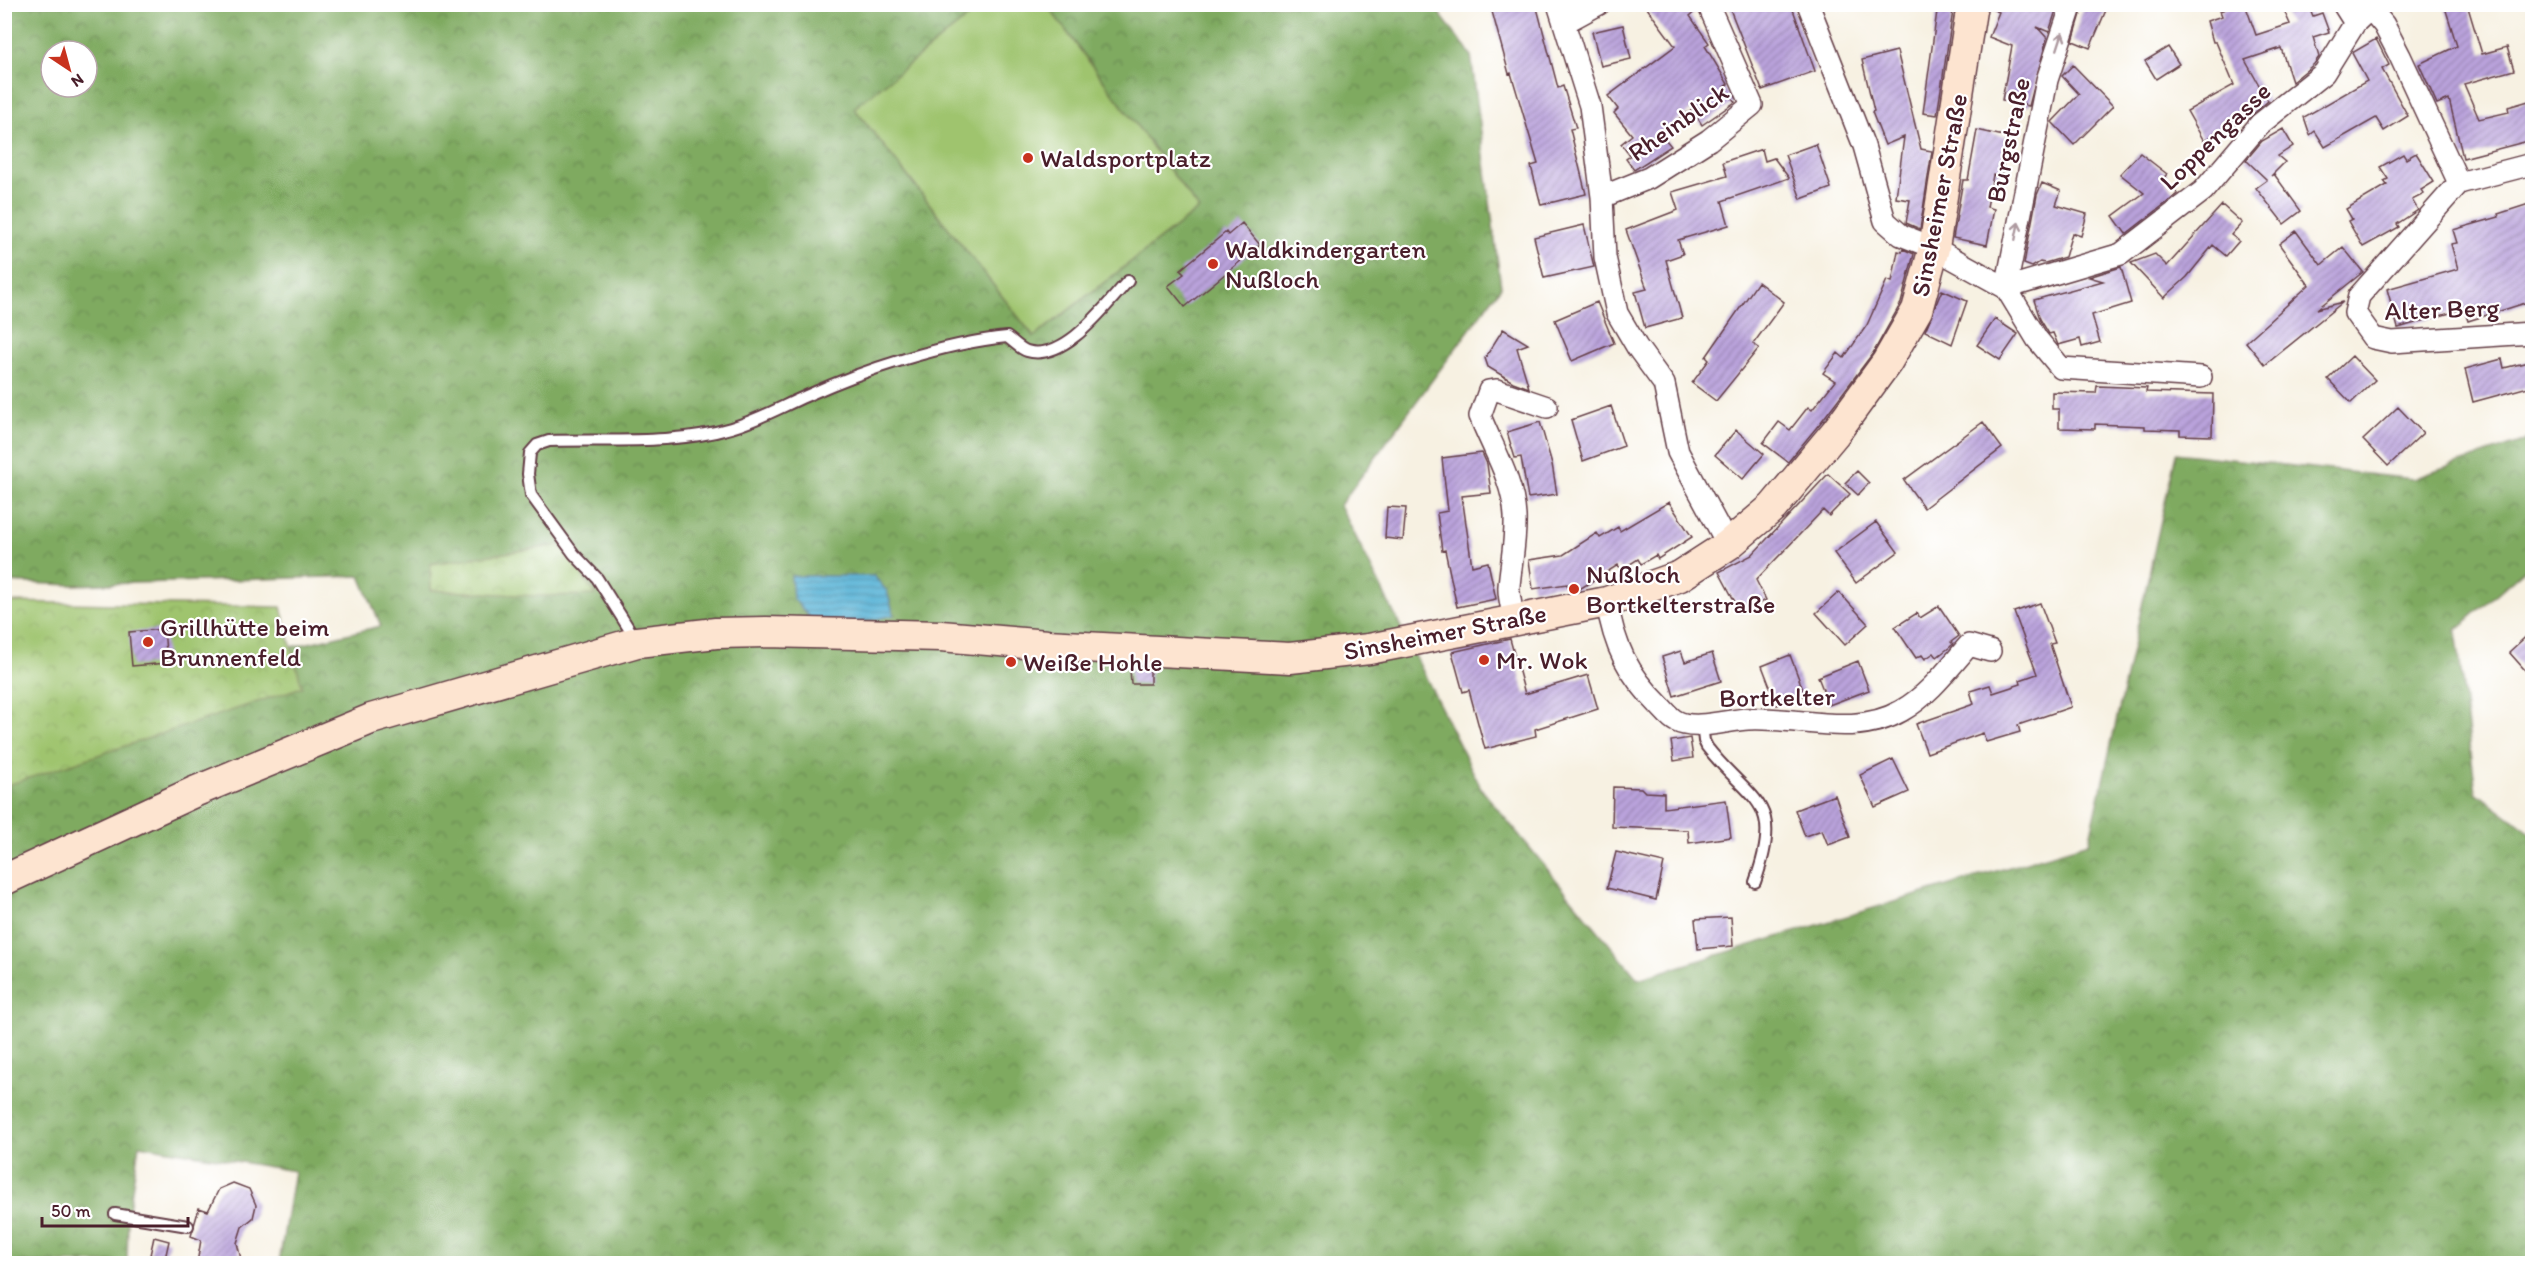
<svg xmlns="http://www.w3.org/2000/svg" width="2537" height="1268" font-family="Itim,sans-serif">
<defs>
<pattern id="forest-crowns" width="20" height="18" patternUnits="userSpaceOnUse" patternTransform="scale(1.5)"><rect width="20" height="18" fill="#7faa61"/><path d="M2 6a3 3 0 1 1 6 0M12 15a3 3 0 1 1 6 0" fill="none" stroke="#6a8a50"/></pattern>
<pattern id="park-crowns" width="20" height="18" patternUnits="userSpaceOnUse" patternTransform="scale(1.5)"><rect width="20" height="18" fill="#9fc46e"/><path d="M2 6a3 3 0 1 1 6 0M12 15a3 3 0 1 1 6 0" fill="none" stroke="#8aa85f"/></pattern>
<pattern id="water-rules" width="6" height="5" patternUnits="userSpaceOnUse" patternTransform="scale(1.5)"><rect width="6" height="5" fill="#59b4d7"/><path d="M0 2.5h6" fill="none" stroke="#4c92af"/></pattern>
<pattern id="building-hatch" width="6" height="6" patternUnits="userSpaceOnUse" patternTransform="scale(1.5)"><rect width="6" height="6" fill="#baa3dc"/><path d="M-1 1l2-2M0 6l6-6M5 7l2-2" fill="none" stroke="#9984b3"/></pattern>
</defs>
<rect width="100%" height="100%" fill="#fff"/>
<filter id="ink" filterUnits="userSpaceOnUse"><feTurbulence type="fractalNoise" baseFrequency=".0167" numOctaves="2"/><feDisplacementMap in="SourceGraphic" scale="12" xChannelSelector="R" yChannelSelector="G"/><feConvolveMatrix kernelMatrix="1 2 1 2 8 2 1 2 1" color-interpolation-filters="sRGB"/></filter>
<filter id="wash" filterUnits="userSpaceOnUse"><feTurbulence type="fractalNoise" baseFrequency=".008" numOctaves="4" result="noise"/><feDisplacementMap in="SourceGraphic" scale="24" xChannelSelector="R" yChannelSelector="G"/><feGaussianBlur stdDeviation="1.35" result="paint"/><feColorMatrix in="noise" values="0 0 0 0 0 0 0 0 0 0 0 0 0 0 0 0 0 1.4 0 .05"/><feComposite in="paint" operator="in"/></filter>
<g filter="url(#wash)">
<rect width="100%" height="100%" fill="#f7f1e2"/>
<!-- grass -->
<path fill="#9fc46e" stroke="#74724c" stroke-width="1.5" d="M 983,5 L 1047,5 L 1199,209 L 1034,337 L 854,108 Z"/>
<!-- forest -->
<path fill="url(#forest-crowns)" stroke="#646446" stroke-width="1.5" fill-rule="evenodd" d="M 5,5 L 983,5 L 854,108 L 1034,337 L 1199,209 L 1047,5 L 1433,5 L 1471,55 L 1501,287 L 1340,505 L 1482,790 L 1638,979 L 2089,843 L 2176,453 L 2413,479 L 2532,438 L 2532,563 L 2456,630 L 2476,792 L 2532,834 L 2532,1263 L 279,1263 L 294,1171 L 139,1145 L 128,1216 L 127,1263 L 5,1263 L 5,714 L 381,626 L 360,576 L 72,585 L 5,582 ZM 51,51 L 87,51 L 87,87 L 51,87 Z"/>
<!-- park -->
<path fill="url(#park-crowns)" stroke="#74724c" stroke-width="1.5" d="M 560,545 L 596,595 L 536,596 L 431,590 L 430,564 Z
M 5,602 L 281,607 L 302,687 L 5,786 Z"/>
<!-- water -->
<path fill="url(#water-rules)" stroke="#526a81" stroke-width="1.5" d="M 791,576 L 874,576 L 887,591 L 894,615 L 855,624 L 810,618 L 793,598 Z"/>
<g id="blocks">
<!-- building -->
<path fill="url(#building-hatch)" d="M 1490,4 L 1536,4 L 1558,88 L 1563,86 L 1576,128 L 1570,129 L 1586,194 L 1541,205 L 1531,166 L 1538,164 L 1511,73 L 1509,74 Z
M 1644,4 L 1696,4 L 1697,10 L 1690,16 L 1709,43 L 1705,46 L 1728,84 L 1724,87 L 1735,102 L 1702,125 L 1692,109 L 1660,133 L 1671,146 L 1634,170 L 1626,159 L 1630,156 L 1621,144 L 1632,135 L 1614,113 L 1618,109 L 1608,96 L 1675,46 Z
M 1728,4 L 1791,4 L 1815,71 L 1762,90 Z
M 1938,4 L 1954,4 L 1937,115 L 1923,113 Z
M 1989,4 L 2058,4 L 2049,32 L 2037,27 L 2047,38 L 2029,106 L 2002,100 L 2012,46 L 1989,37 L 1999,12 L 1989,8 Z
M 2084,4 L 2094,4 L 2106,10 L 2090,48 L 2073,41 Z
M 2237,4 L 2245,4 L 2256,35 L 2290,24 L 2281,4 L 2308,4 L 2313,16 L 2322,13 L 2329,32 L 2313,37 L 2319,57 L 2314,64 L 2292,82 L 2281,48 L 2245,60 L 2268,101 L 2252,115 L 2204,141 L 2187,111 L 2234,85 L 2216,42 L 2213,42 L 2207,21 L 2222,16 L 2220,11 Z
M 2444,4 L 2467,4 L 2482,54 L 2507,47 L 2514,70 L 2464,84 L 2479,119 L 2509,112 L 2508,107 L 2532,100 L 2532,140 L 2463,158 L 2449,99 L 2437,104 L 2419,64 L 2457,46 Z
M 1623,25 L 1631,59 L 1601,66 L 1592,32 Z
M 2376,39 L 2389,65 L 2382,69 L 2408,116 L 2384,131 L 2376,118 L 2325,147 L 2315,131 L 2310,135 L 2304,117 L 2367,81 L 2352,53 Z
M 2168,47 L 2179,64 L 2156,79 L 2145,61 Z
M 1897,51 L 1921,149 L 1932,151 L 1920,229 L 1906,223 L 1910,200 L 1896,198 L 1904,137 L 1885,145 L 1872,112 L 1874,111 L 1862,60 Z
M 2073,65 L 2113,106 L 2074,145 L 2052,122 L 2079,94 L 2062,76 Z
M 2283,129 L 2293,146 L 2278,156 L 2285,162 L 2271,176 L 2274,174 L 2301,211 L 2284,224 L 2256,188 L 2267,180 L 2246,160 L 2262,141 Z
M 1977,130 L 2008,137 L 2001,176 L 1993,175 L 1987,207 L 1994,209 L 1987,245 L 1953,238 L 1963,180 L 1968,180 Z
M 1816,144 L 1831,188 L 1801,199 L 1785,155 Z
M 1762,149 L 1765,161 L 1774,158 L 1789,178 L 1722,201 L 1729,225 L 1678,240 L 1683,254 L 1666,260 L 1682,318 L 1645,328 L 1635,292 L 1647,289 L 1626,230 L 1678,210 L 1672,192 L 1727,176 L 1723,162 Z
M 2140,153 L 2167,174 L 2162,180 L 2178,194 L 2126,234 L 2113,216 L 2144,193 L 2120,174 Z
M 2416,153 L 2434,182 L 2421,190 L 2424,194 L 2412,200 L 2418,210 L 2397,224 L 2399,227 L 2363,247 L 2348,221 L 2352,219 L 2346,209 L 2387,185 L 2384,181 L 2388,179 L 2380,167 L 2403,154 L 2406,159 Z
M 2042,183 L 2061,191 L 2056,205 L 2087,214 L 2081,236 L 2072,233 L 2065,257 L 2045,263 L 2040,262 L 2032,267 L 2024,264 L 2037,195 Z
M 2532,203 L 2532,301 L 2468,321 L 2464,309 L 2398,328 L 2387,289 L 2458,269 L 2451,244 L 2457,243 L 2453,230 L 2499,217 L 2498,214 Z
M 2222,205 L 2242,223 L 2231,235 L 2239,241 L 2226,256 L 2213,245 L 2187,277 L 2164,298 L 2131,263 L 2155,254 L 2167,266 Z
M 1242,223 L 1260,245 L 1185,307 L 1168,286 L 1184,274 L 1180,270 L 1226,232 L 1228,235 Z
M 1584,225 L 1594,267 L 1544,278 L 1534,237 Z
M 2296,231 L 2321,265 L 2343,247 L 2363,272 L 2317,309 L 2343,302 L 2265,365 L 2246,342 L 2309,285 L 2279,244 Z
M 1903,249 L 1914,254 L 1901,303 L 1873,353 L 1821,422 L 1788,462 L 1763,443 L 1779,422 L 1790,430 L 1808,407 L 1812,410 L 1835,381 L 1823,373 L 1838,353 L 1844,358 L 1867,325 L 1887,280 L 1892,282 L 1898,251 L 1902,252 Z
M 2121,267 L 2131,303 L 2092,315 L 2100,342 L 2082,347 L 2080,339 L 2058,345 L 2053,333 L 2049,334 L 2040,319 L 2034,300 L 2103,281 L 2089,277 Z
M 1758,282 L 1784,302 L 1753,344 L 1759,348 L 1716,401 L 1692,383 L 1709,360 L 1706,357 Z
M 1942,290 L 1967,301 L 1952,344 L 1925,331 Z
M 1597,302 L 1614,343 L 1572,361 L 1555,320 Z
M 1995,319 L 2018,334 L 2000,360 L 1977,345 Z
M 1503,329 L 1528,344 L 1517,348 L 1529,388 L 1513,382 L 1488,367 L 1485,358 Z
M 2352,356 L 2375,380 L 2351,403 L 2328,379 Z
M 2502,359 L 2504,368 L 2532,361 L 2532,386 L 2473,402 L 2465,369 Z
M 2097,386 L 2147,388 L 2146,392 L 2213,394 L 2212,436 L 2180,435 L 2180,430 L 2145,429 L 2145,426 L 2095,424 L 2095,429 L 2059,428 L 2059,409 L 2052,409 L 2052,392 L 2096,393 Z
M 1611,406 L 1624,446 L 1583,461 L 1571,420 Z
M 2398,407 L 2423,433 L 2388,466 L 2363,440 Z
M 1540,422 L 1552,464 L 1557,494 L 1528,498 L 1521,457 L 1515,458 L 1507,432 Z
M 1983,422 L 2002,448 L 1924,508 L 1904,480 Z
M 1736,430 L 1764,454 L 1743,479 L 1715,455 Z
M 1482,453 L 1487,464 L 1491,493 L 1462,496 L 1472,566 L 1488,562 L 1496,599 L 1457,607 L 1445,550 L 1442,551 L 1437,513 L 1448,511 L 1442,458 Z
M 1857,471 L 1869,483 L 1858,495 L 1845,483 Z
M 1828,474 L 1850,494 L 1829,516 L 1823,510 L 1756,580 L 1766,600 L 1741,613 L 1719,572 L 1752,555 Z
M 1669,502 L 1692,537 L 1658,559 L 1656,555 L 1641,564 L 1638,559 L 1621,570 L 1618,565 L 1578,590 L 1570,592 L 1567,584 L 1533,589 L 1529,560 L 1563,555 L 1597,533 L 1600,538 L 1618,527 L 1620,531 Z
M 1387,507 L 1406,508 L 1403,540 L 1385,538 Z
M 1876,522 L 1898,552 L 1856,583 L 1834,553 Z
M 1839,592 L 1868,624 L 1845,645 L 1816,613 Z
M 2040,603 L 2055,643 L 2050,644 L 2071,707 L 2018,725 L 2020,732 L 1986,742 L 1983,733 L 1927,753 L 1916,724 L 1974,704 L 1970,691 L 1990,685 L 1993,693 L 2021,684 L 2020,680 L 2037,674 L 2014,612 Z
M 1939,606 L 1959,636 L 1951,642 L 1953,644 L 1950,647 L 1937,657 L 1934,653 L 1925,659 L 1922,655 L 1916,658 L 1895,627 L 1917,613 L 1920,618 Z
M 164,629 L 167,663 L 132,666 L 129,632 Z
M 2532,631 L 2532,678 L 2509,652 Z
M 1510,639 L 1525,694 L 1588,675 L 1598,709 L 1535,729 L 1536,736 L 1485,749 L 1469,690 L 1463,692 L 1452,652 Z
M 1681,651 L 1685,662 L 1712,653 L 1721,681 L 1674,696 L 1662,657 Z
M 1790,655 L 1805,695 L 1777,705 L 1762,666 Z
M 1858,661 L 1869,690 L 1829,705 L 1818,677 Z
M 1130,667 L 1150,668 L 1150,684 L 1131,684 Z
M 1690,738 L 1693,758 L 1674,761 L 1671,741 Z
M 1893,759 L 1909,792 L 1875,807 L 1860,775 Z
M 1613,787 L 1641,788 L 1645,792 L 1664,793 L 1664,808 L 1726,800 L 1731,837 L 1689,843 L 1688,830 L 1612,827 Z
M 1835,795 L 1850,837 L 1828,845 L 1822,830 L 1805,836 L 1795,810 Z
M 1616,852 L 1664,863 L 1656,900 L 1607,888 Z
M 1731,917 L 1733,946 L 1698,949 L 1695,919 Z
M 233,1183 L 249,1189 L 256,1205 L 253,1218 L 242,1227 L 237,1243 L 242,1263 L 197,1263 L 201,1240 L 191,1236 L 199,1208 L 208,1211 L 219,1189 Z
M 154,1237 L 169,1241 L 165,1259 L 150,1255 Z"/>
</g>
</g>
<g filter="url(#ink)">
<use href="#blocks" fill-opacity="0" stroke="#643e46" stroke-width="1.5"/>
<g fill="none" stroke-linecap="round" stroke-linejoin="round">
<defs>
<path id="lane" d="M 636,640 L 597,578 L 574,554 L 531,495 L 528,474 L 530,453 L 537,445 L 549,441 C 608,439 674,445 731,428 C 758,420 781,407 806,396 C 863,370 946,343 1007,337 C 1013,341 1020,349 1027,351 C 1065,362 1105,306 1128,281
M 1702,724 L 1704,741 L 1707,747 C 1752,804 1785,799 1755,882
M 115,1214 L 188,1226"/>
<path id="street" d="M 1558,4 L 1590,106 L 1602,197 L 1605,257 L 1617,313 L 1637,347 L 1664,384 L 1678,452 L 1728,545
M 1808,4 L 1864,146 L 1885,221 L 1901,235 L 1934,248 L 2006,288 L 2121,254 L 2182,207 L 2203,191 L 2260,124 L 2324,73 L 2355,23 L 2375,4
M 2343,4 L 2355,23
M 2370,8 L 2384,25 L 2400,56 L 2459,183
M 1564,23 L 1599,4
M 2532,164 L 2459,183 L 2359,296 L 2355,313 L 2373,338 L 2392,342 L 2532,333
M 1602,197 L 1649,178 L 1709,140 L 1752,105 L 1708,4
M 2006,288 L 2047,80 L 2072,4
M 2006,288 L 2037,339 L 2061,368 L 2201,377
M 1607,602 C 1614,646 1628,674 1659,705 C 1664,710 1670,718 1676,721 C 1694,731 1728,720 1748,719 C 1798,716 1854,738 1901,711 C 1929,695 1948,669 1969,645 L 1990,651
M 1514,618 C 1512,608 1508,596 1509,586 C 1511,563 1516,540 1515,516 C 1513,480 1493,449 1480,416 L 1489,391 L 1497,390 L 1547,407"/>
<path id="secondary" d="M 4,880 L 194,792 L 371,719 L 637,642 L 716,633 L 766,632 L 941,636 L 1047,645 L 1290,658 L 1369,649 L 1607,602 L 1680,576 L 1728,545 L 1773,507 L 1835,433 L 1887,362 L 1917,310 L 1934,248 L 1972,4"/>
</defs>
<!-- lane casing -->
<use href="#lane" stroke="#643e46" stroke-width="14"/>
<!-- street casing -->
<use href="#street" stroke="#643e46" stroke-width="24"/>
<!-- secondary casing -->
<use href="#secondary" stroke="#643e46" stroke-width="33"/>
<!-- lane -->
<use href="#lane" stroke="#fff" stroke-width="10"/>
<!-- street -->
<use href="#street" stroke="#fff" stroke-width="21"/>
<!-- secondary -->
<use href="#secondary" stroke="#fde4d0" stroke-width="30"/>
</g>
<!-- one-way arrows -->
<defs><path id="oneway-shaft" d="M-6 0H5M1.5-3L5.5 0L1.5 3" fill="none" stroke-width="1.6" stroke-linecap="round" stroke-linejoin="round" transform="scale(1.5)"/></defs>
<g stroke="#ae9aa0">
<use href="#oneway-shaft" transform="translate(2060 41) rotate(-72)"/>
<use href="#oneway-shaft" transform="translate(2017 231) rotate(-79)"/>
</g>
</g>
<!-- markers -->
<g fill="#c8321e" stroke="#fff" stroke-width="2">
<circle cx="1028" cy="158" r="6"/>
<circle cx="1213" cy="264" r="6"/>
<circle cx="1574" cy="589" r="6"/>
<circle cx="148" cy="642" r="6"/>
<circle cx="1484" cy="660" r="6"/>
<circle cx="1011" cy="662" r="6"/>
</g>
<g text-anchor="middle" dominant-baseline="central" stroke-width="4.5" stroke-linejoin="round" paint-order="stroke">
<!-- street labels -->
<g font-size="26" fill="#4a1f2b" stroke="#fff">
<text transform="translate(1678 122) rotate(-35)">Rheinblick</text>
<text transform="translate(2215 136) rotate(-44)">Loppengasse</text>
<text transform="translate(2008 140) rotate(-78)">Burgstraße</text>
<text transform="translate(1939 195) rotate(-79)">Sinsheimer Straße</text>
<text transform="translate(2442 309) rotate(-2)">Alter Berg</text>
<text transform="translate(1445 632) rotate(-11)">Sinsheimer Straße</text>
<text transform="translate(1777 697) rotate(-1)">Bortkelter</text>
</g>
<!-- poi labels -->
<g font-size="26" fill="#4a1f2b" stroke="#fff" text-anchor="start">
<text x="1040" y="158">Waldsportplatz</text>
<text x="1225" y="249">Waldkindergarten<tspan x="1225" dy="30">Nußloch</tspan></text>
<text x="1586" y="574">Nußloch<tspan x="1586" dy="30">Bortkelterstraße</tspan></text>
<text x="160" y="627">Grillhütte beim<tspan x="160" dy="30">Brunnenfeld</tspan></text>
<text x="1496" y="660">Mr. Wok</text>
<text x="1023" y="662">Weiße Hohle</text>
</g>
</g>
<!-- margin -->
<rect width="2537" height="1268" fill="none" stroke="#fff" stroke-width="24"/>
<!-- north arrow -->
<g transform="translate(69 69) rotate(144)"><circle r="28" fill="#ffffff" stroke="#b7a5aa" stroke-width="1.5"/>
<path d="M0-4.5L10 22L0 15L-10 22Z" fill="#c8321e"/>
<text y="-9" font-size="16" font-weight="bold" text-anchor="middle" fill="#4a1f2b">N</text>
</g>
<!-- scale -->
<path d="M42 1217v9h146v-9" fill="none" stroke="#4a1f2b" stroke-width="3"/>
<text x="51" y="1217" font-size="18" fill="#4a1f2b" stroke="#ffffff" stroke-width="4.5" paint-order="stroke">50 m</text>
</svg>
